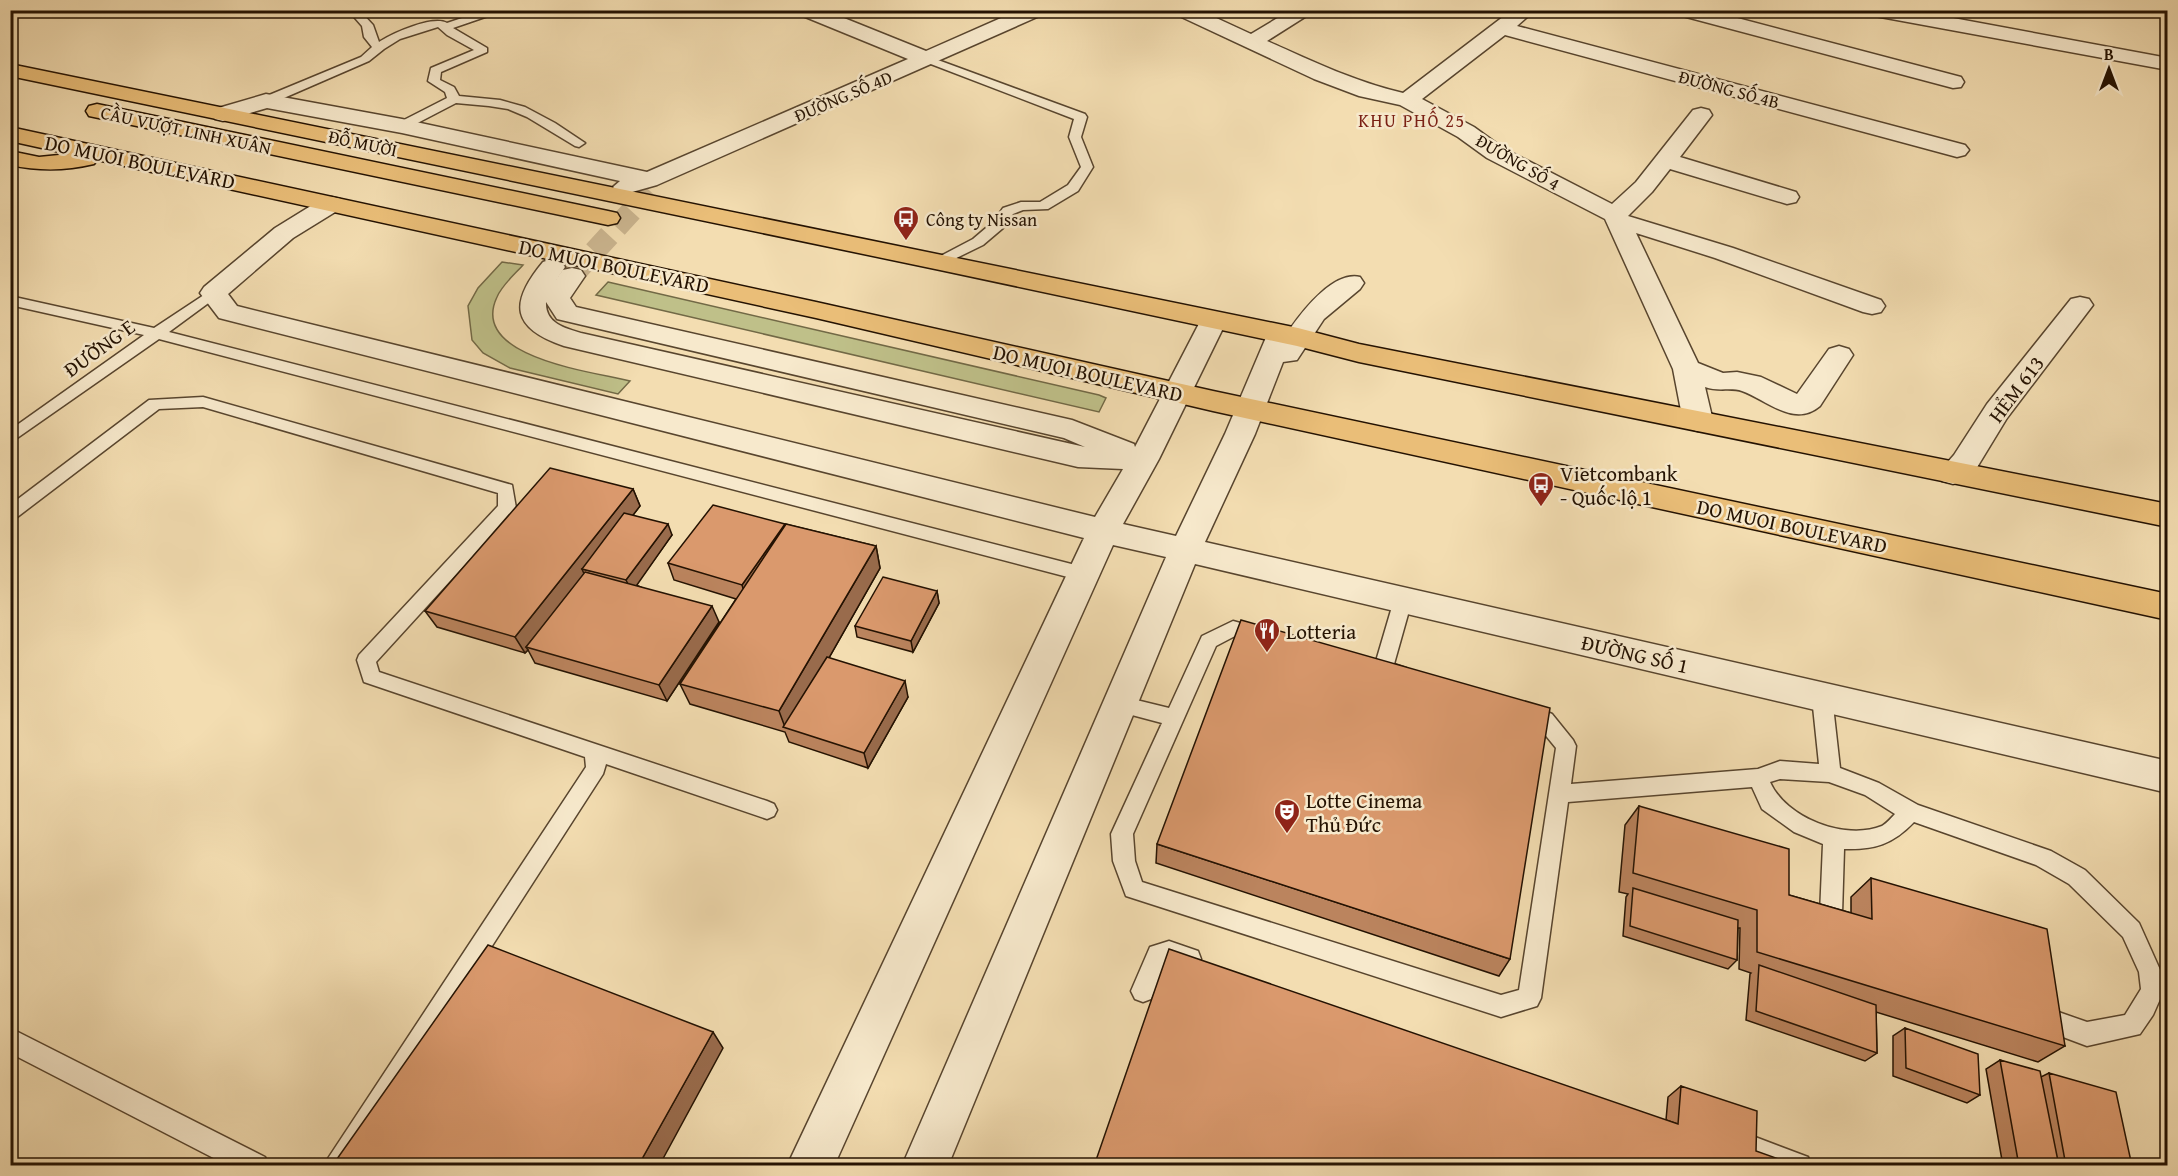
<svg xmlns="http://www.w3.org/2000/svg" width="2178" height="1176" font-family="'Gentium Book Plus',serif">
<rect width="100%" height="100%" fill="#f3ddb1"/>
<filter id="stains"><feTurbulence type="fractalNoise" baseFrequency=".00333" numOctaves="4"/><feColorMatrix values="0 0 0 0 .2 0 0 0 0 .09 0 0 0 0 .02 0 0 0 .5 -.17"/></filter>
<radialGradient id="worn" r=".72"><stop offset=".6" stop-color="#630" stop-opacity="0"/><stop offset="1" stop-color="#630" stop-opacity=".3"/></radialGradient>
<!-- green -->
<path fill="#bfc089" stroke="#726946" stroke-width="1.5" d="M 502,262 L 523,265 C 514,275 502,285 497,297 C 468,358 595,372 630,381 L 618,394 L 510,368 L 483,353 L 472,340 L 468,306 L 478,288 Z
M 608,282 L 1099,395 L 1106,398 L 1099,412 L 596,295 Z"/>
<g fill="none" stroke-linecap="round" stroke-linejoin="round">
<!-- minor-tunnel -->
<path stroke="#cab48e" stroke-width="22" stroke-dasharray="22 11" stroke-linecap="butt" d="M 572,276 L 650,191"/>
<defs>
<path id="service" d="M 348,10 L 359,10 L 373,25 L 379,42 C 393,33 433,15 447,23 L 480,12 L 488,12 L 488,16 L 453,28 L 487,48 L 487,52 L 441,72 L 440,80 L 454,87 L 459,96 L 500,100 L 525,107 L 555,123 L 585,143 L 579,147 L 575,146 L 527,117 L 508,109 L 489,106 L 456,103 L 406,129 L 398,129 L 398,123 L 447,98 L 445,92 L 428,81 L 431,68 L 474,50 L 447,35 L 438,27 L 400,39 L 384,49 L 369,61 L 270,104 L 262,104 L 262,98 L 361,57 L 372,47 L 364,37 L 362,26 Z
M 927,56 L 1085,114 L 1087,117 L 1081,137 L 1093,167 L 1078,191 L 1048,209 L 1023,210 L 1013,214 L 1003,228 L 983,245 L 940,266 L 933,262 L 935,259 L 973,239 L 993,222 L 1003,208 L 1021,202 L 1040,202 L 1068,185 L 1081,167 L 1069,137 L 1074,119 L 923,61 L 921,59 Z
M 213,289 L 218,290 L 220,293 L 218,296 L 169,332 L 1083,567 L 1089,569 L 1092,574 L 1089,579 L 1083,581 L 159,339 L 10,443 L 10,430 L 144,335 L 10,305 L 10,296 L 154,328 Z
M 203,397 L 512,485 L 516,508 L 513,512 L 376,662 L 379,672 L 767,801 L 774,804 L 777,810 L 774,816 L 767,819 L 606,764 L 603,774 L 350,1166 L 323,1166 L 586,767 L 585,757 L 364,682 L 357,660 L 359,655 L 498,506 L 498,493 L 203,407 L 159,409 L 16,518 L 10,520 L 10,505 L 149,400 Z
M 1403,593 L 1409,595 L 1412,600 L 1394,664 L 1406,668 L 1409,673 L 1406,678 L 1399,681 L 1376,673 L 1374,668 L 1394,600 L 1397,595 Z
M 1233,621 L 1266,630 L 1268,635 L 1266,640 L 1259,642 L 1235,636 L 1216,646 L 1133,834 L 1135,861 L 1142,882 L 1501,995 L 1519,990 L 1556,748 L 1538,726 L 1519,717 L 1516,711 L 1519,705 L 1526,703 L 1552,714 L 1573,740 L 1576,746 L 1571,784 L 1758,769 L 1780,761 L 1819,764 L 1812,697 L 1815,691 L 1822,689 L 1829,691 L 1832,697 L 1840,768 L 1879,783 L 1918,805 L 2051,851 L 2085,870 L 2139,923 L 2161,972 L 2164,990 L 2153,1015 L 2140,1034 L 2087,1046 L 2039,1028 L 2035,1020 L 2039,1012 L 2047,1008 L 2087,1022 L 2125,1015 L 2141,989 L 2139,972 L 2123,937 L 2069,884 L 2036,865 L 1914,822 C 1893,844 1875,850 1844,849 L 1842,914 L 1839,921 L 1831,924 L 1823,921 L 1820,914 L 1823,844 L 1794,832 L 1762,809 L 1752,787 L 1568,802 L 1541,998 L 1537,1006 L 1501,1017 L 1126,896 L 1113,861 L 1111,834 L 1162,723 L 1113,710 L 1110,704 L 1113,698 L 1120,696 L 1169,708 L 1202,636 ZM 1780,779 L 1829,782 L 1865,795 L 1895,814 C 1891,818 1887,823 1882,826 C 1845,841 1786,818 1770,782 Z
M 1169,941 L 1198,951 L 1201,959 L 1198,967 L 1190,970 L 1166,964 L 1151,999 L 1143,1002 L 1135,999 L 1131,991 L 1150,947 Z
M 10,1028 L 265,1157 L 268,1166 L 229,1166 L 10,1053 Z
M 1742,1132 L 1808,1157 L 1811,1166 L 1765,1166 L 1733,1153 L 1730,1144 L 1733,1135 Z"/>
<path id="minor" d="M 795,10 L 824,10 L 926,51 L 1019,10 L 1047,10 L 1044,14 L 657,185 L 625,194 L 617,192 L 613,187 L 620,181 L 402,133 L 267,108 L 223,121 L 215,119 L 212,114 L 215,109 L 266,94 L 402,119 L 647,172 L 908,59 L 798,14 Z
M 1172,10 L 1199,10 L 1251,34 L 1291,10 L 1316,10 L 1267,41 C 1312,61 1355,82 1403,93 L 1512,10 L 1535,10 L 1517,26 L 1965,145 L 1969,150 L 1965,155 L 1957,157 L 1505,35 L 1422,99 L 1474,127 L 1503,148 L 1612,204 L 1636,182 L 1693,110 L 1701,108 L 1709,110 L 1712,115 L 1680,157 L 1796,192 L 1799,197 L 1796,202 L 1787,204 L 1670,169 L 1652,192 L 1628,216 L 1733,248 L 1881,300 L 1885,306 L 1881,312 L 1872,314 L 1863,312 L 1715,258 L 1636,233 L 1698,363 L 1723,373 L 1737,372 L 1761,377 L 1797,394 L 1829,349 L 1839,346 L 1849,349 L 1853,355 L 1820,406 C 1794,428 1767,400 1742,391 C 1731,387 1718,392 1705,387 L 1713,421 L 1708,428 L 1698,431 L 1688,428 L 1683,421 L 1673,369 L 1605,219 L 1487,158 L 1458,137 L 1400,105 L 1359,96 L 1314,79 L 1175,14 Z
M 1672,10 L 1707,10 L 1961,77 L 1964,82 L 1961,87 L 1953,88 L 1675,14 Z
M 1865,10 L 1910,10 L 2168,58 L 2168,70 L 1875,16 L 1868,14 Z
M 331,197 L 340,199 L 343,204 L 340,209 L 293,238 L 228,294 L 237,306 L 1095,517 L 1123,469 L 1078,467 L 564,346 C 511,328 509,303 543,262 L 552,259 L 561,262 L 565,267 L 550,289 L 563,270 L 572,268 L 581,270 L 585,276 L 570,298 L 576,307 L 1072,420 L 1134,444 L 1135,447 L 1204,314 L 1214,312 L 1224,314 L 1227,320 L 1159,459 L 1123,524 L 1176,536 L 1225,434 L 1270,328 L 1280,325 L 1290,329 C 1304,309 1334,271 1360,277 L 1364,283 L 1360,289 L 1324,319 L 1297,360 L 1283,362 L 1255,434 L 1205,542 L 2168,761 L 2168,793 L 1195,564 L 948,1166 L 902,1166 L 1166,557 L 1113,545 L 834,1166 L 787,1166 L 1084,538 L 219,318 L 200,293 L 204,287 L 275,228 L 322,199 ZM 546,302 L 557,319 L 1064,438 L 1085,447 L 581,333 C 564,328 545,323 546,302 Z
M 2080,297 L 2089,299 L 2093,305 L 2007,418 L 1976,469 L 1964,481 L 1953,484 L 1942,481 L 1938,473 L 1954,455 L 1987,404 L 2071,299 Z"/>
<path id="trunk" d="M 10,64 L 1298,328 L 1359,344 L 2168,504 L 2168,527 L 1359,362 L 1297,346 L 940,270 L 10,76 Z
M 97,104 L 608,211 L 617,213 L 620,218 L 617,223 L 608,225 L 89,116 L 86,111 L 89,106 Z
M 10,127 L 816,302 L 1213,391 L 2168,594 L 2168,620 L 1213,411 L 816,318 L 97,160 L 94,164 C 65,171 39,171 10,165 L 10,151 L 39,157 L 69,154 L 10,141 Z"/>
</defs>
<!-- service casing -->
<use href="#service" stroke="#58452e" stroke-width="3"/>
<!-- minor casing -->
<use href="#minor" stroke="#58452e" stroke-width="3"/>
<!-- trunk casing -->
<use href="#trunk" stroke="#241202" stroke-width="3"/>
<!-- service -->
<use href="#service" fill="#f7e9cc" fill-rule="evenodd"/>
<!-- minor -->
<use href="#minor" fill="#f7e9cc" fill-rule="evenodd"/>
<!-- trunk -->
<use href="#trunk" fill="#eabe78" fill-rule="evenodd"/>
</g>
<!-- wall -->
<path fill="#bb845e" stroke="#241202" stroke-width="1.5" d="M 633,489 L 640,506 L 633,515 L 672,535 L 636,585 L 719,622 L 667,701 L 535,663 L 528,650 L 525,653 L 437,627 L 425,611 Z
M 785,524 L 876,546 L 880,568 L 829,658 L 908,697 L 868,768 L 789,742 L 785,732 L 690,704 L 680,684 L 736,599 L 674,580 L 668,563 Z
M 937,591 L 939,603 L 913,652 L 857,637 L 855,626 Z
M 1639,806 L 1789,895 L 1851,913 L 1851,897 L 1871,878 L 2065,1046 L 2038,1062 L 1876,1012 L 1877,1053 L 1865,1061 L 1746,1020 L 1750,974 L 1751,973 L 1739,969 L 1740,928 L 1738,928 L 1737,960 L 1728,969 L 1623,936 L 1626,897 L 1628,894 L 1619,892 L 1625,825 Z
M 1157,844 L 1510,959 L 1499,976 L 1156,863 Z
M 1905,1028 L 1980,1095 L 1967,1103 L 1893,1076 L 1893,1036 Z
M 2000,1060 L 2041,1077 L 2049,1073 L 2132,1166 L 2003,1166 L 1986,1069 Z
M 1681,1086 L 1756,1151 L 1666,1120 L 1668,1097 Z"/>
<!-- shaded-wall -->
<path fill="#996b4c" stroke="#241202" stroke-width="1.5" d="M 633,489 L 640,506 L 590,571 L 582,569 L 585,576 L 526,647 L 528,650 L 525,653 L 515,637 Z
M 668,524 L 672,535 L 632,592 L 626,580 Z
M 785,524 L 747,602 L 742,585 Z
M 876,546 L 880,568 L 789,728 L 785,727 L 779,711 Z
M 937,591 L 939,603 L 913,652 L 911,641 Z
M 712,606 L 719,622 L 667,701 L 659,685 Z
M 905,681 L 908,697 L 868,768 L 864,753 Z
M 713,1032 L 723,1048 L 659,1166 L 638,1166 Z"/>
<!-- building -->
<path fill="#da996d" stroke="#241202" stroke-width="1.5" d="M 550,468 L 633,489 L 515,637 L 425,611 Z
M 713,505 L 785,524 L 742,585 L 668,563 Z
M 624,513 L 668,524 L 626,580 L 582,569 Z
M 786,524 L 876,546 L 779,711 L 680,684 Z
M 585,572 L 712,606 L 659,685 L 526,647 Z
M 883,577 L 937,591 L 911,641 L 855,626 Z
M 1241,620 L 1550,708 L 1510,959 L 1157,844 Z
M 827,657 L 905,681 L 864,753 L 783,727 Z
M 1639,806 L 1789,849 L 1789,895 L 1872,919 L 1871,878 L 2047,929 L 2065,1046 L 1757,952 L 1757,910 L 1633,873 Z
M 1633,888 L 1738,920 L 1737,960 L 1630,926 Z
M 488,945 L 713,1032 L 638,1166 L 332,1166 Z
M 1169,949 L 1678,1124 L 1681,1086 L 1757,1111 L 1756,1151 L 1798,1166 L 1094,1166 Z
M 1759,965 L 1876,1005 L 1877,1053 L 1756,1011 Z
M 1905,1028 L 1978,1054 L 1980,1095 L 1906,1068 Z
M 2000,1060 L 2040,1071 L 2059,1166 L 2019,1166 Z
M 2049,1073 L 2116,1092 L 2132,1166 L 2066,1166 Z"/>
<!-- icons -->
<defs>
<symbol id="bus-pin" viewBox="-11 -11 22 30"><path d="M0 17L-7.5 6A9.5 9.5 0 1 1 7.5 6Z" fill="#8f2418" stroke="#f7e9cc"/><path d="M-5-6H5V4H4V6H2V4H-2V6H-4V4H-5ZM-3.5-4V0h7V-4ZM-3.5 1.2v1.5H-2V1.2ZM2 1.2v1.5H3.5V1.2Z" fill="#fff"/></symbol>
<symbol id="restaurant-pin" viewBox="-11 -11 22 30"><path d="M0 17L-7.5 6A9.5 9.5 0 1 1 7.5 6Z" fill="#8f2418" stroke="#f7e9cc"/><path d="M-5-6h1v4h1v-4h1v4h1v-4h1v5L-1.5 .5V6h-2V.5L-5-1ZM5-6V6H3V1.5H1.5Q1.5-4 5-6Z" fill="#fff"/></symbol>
<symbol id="theatre-pin" viewBox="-11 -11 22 30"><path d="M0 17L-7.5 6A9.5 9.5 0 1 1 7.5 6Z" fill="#8f2418" stroke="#f7e9cc"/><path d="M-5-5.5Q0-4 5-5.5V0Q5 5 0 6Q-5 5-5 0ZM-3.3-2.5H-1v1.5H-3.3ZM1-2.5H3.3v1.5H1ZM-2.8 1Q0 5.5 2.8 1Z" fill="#fff"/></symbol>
</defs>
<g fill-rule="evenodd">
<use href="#bus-pin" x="891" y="204" width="30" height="40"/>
<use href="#bus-pin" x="1526" y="470" width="30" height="40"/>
<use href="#restaurant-pin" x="1252" y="616" width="30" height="40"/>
<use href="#theatre-pin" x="1272" y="797" width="30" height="40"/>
</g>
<g text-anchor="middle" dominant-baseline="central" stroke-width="5" stroke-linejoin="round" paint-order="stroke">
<!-- far-street labels -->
<g font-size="18" fill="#241202" stroke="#f7e9cc">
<text transform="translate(1729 89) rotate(15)">ĐƯỜNG SỐ 4B</text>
<text transform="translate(843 96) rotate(-23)">ĐƯỜNG SỐ 4D</text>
<text transform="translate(186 130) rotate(12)">CẦU VƯỢT LINH XUÂN</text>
<text transform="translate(363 143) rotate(12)">ĐỖ MƯỜI</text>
<text transform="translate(1518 162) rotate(30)">ĐƯỜNG SỐ 4</text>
</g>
<!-- far-neighbourhood labels -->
<g font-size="18" letter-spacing="1.5" fill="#7a1f14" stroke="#f7e9cc">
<text x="1412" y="120">KHU PHỐ 25</text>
</g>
<!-- far-poi labels -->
<g font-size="18" fill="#241202" stroke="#f7e9cc" text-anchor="start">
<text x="926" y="219">Công ty Nissan</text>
</g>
<!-- street labels -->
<g font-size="21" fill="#241202" stroke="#f7e9cc">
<text transform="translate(140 162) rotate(12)">DO MUOI BOULEVARD</text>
<text transform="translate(614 266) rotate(12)">DO MUOI BOULEVARD</text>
<text transform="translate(99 348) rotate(-36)">ĐƯỜNG E</text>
<text transform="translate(1088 373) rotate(13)">DO MUOI BOULEVARD</text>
<text transform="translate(2016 389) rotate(-53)">HẺM 613</text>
<text transform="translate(1792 526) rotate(12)">DO MUOI BOULEVARD</text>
<text transform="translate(1635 654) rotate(13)">ĐƯỜNG SỐ 1</text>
</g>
<!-- poi labels -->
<g font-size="21" fill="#241202" stroke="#f7e9cc" text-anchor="start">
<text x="1560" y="473">Vietcombank<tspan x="1560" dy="24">- Quốc lộ 1</tspan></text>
<text x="1286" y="631">Lotteria</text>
<text x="1306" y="800">Lotte Cinema<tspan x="1306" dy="24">Thủ Đức</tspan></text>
</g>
</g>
<!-- margin -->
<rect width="2178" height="1176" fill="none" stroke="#f3ddb1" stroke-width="36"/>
<rect x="12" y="12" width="2154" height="1152" fill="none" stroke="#241202" stroke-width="3"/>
<rect x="18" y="18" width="2142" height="1140" fill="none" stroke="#241202" stroke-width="1.5"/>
<!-- north arrow -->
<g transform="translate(2109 69)" stroke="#f7e9cc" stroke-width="4.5" paint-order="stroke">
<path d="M0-4.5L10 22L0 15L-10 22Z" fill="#241202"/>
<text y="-9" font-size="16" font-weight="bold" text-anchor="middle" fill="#241202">B</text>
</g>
<rect width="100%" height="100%" filter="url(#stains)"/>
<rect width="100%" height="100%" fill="url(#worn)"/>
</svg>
